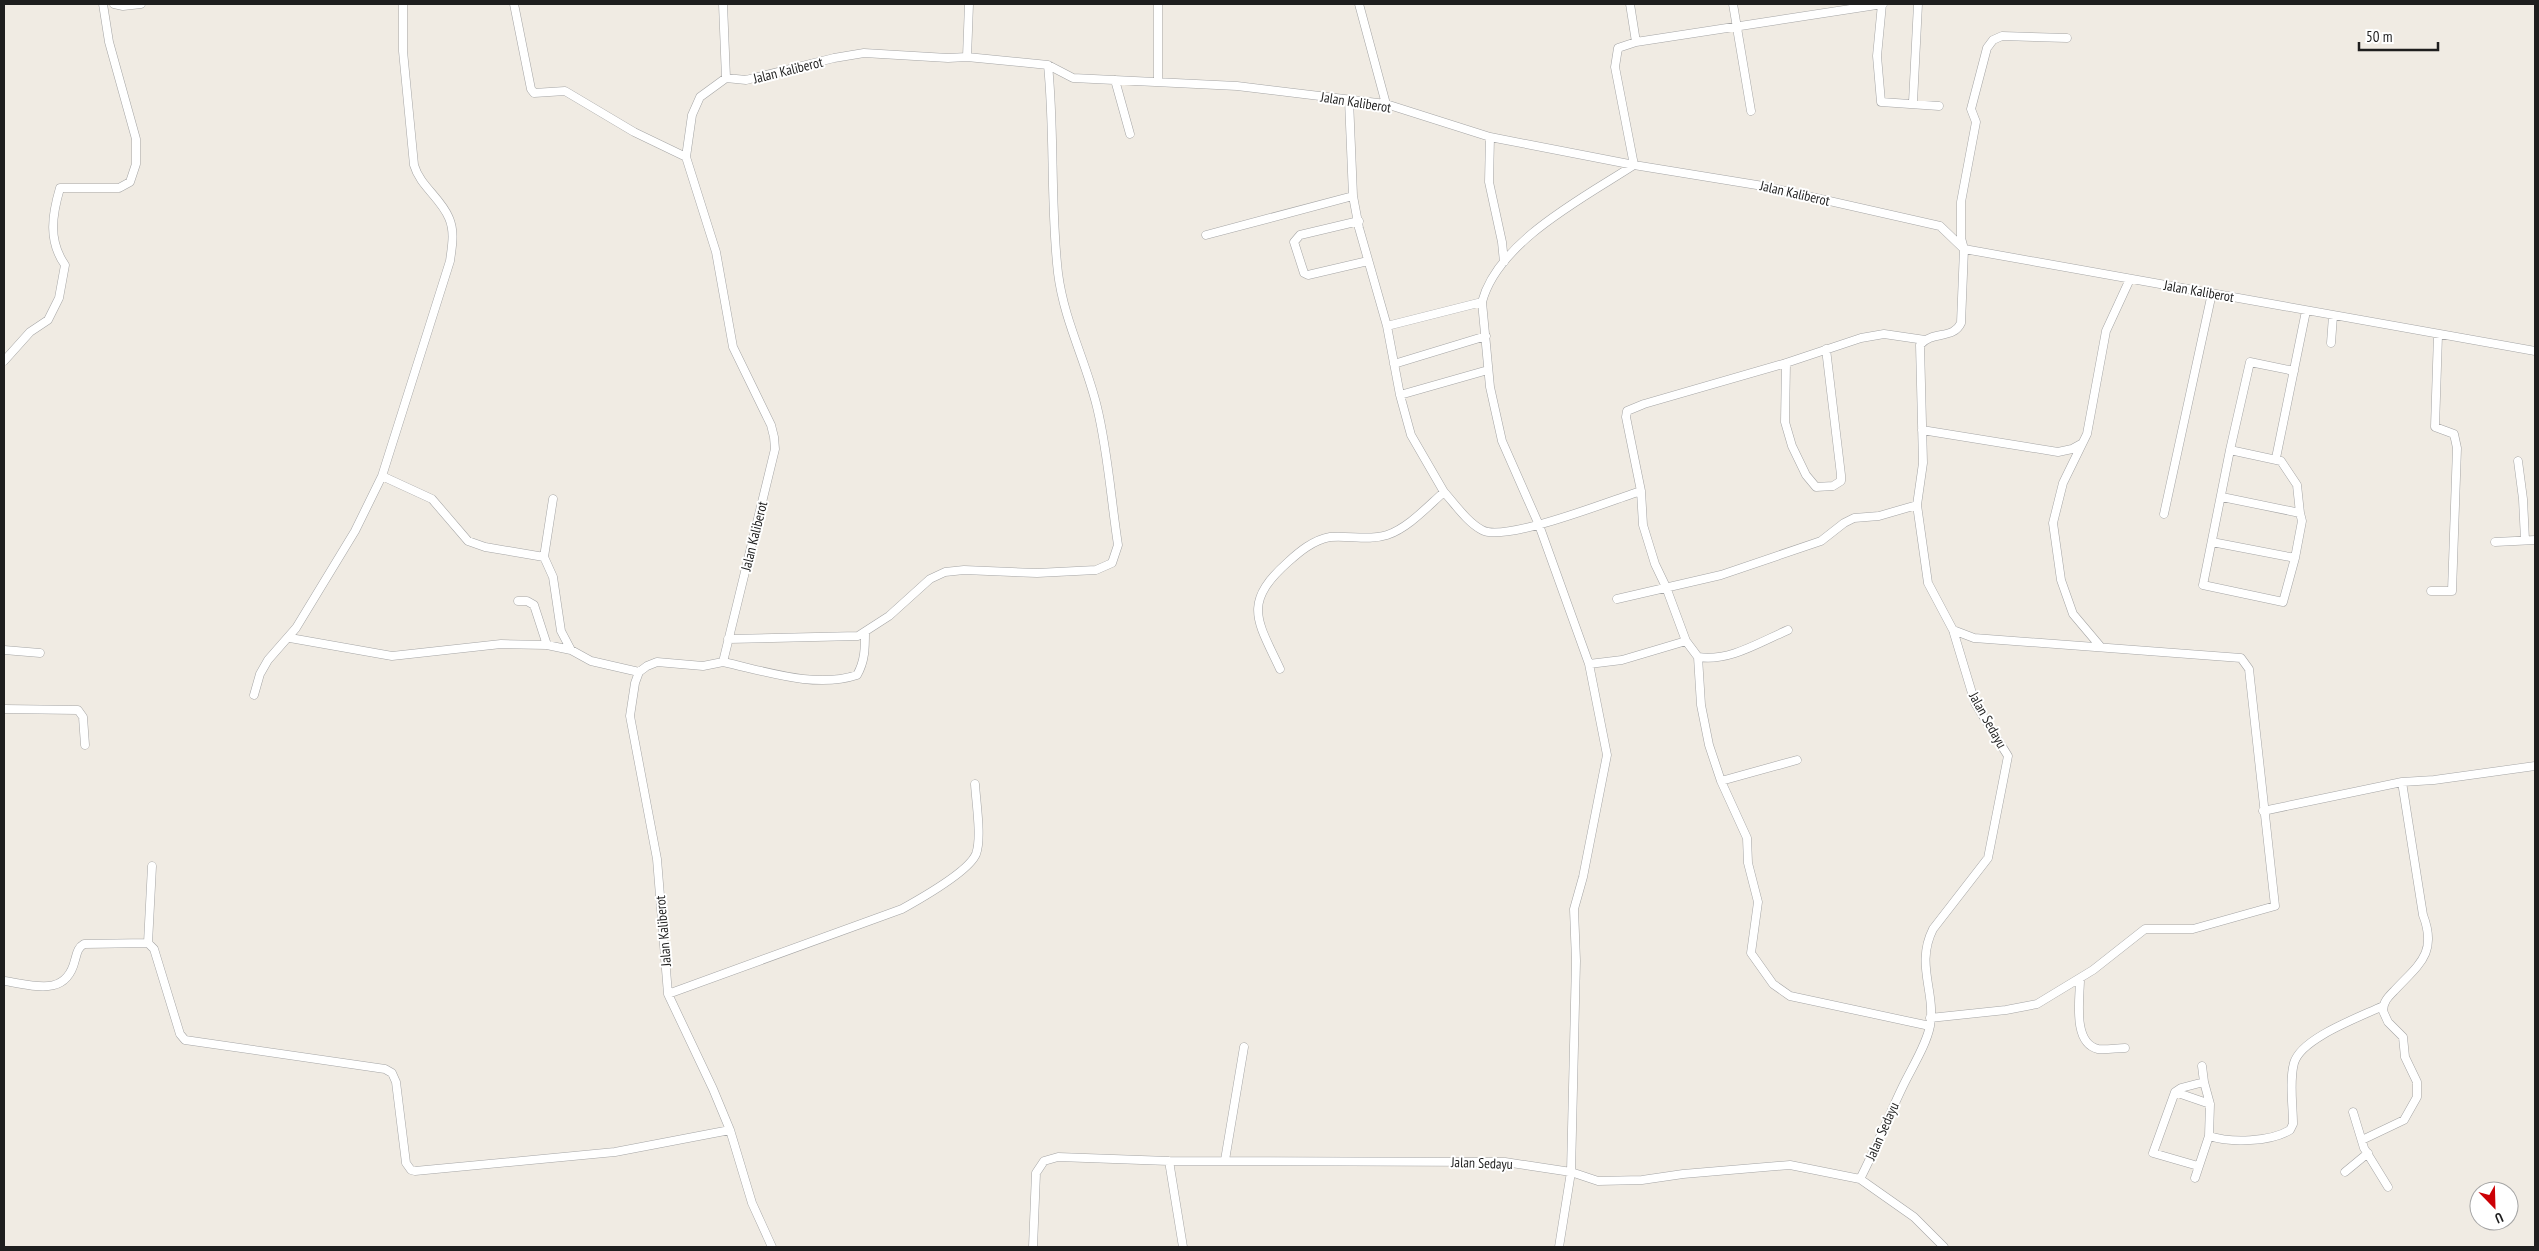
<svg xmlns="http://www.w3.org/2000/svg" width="2539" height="1251" font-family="'PT Sans Narrow',sans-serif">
<rect width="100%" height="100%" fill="#f0ebe3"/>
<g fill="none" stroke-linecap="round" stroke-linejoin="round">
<defs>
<path id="street" d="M 114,4 L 123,6 L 141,4
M 514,4 L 531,89 L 534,93 L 565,91 L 634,132 L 686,157
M 723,4 L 726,78
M 1158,4 L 1158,82
M 1359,4 L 1386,104
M 1630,4 L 1636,42
M 1733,4 L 1751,111
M 1882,4 L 1877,56 L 1881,102 L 1939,106
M 967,57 L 969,4
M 1115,80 L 1130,134
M 1913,102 L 1918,4
M 1490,137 L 1489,182 L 1502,242 L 1504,262
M 1359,221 L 1300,235 L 1294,242 L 1304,273 L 1308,275 L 1368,261
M 1206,235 L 1353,196
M 1387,326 L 1482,302
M 2331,343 L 2333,316
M 4,361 L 30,332 L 48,320 L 59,298 L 65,265 C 48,241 52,215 60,188 L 119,188 L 130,182 L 136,164 L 136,139 L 109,42 L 103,4
M 1786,363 L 1785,422 L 1792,446 L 1806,475 L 1816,487 L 1833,486 L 1841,481 L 1841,475 L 1826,349
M 1394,364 L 1486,336
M 1400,395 L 1488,370
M 1922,430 L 2058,452 L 2072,449 L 2081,444
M 2276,458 L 2306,311
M 2518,461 L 2523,499 L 2525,540
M 382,476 L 432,499 L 468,541 L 485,547 L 544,557 L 553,577 L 561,631 L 571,650
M 1444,492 C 1455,504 1467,522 1482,530 C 1505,543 1612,500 1641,491
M 2222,497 L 2300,513 L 2297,485 L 2281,461 L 2230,450 L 2250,362 L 2294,371
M 2164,514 L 2212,293
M 2212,542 L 2295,558 L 2283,602 L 2203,585 L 2230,450
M 2495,542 L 2535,540
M 544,557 L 553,499
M 2295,558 L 2302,521 L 2300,513
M 2431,591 L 2452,591 L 2457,448 L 2454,434 L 2435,427 L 2438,335
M 1617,599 L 1721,575 L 1821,541 L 1844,523 L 1854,518 L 1879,516 L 1917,505
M 518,601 L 527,601 L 534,605 L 547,645
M 290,638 L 392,656 L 501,644 L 547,645 L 571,650 L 591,661 L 639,672
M 728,639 L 858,636 L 889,616 L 930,579 L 945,572 L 964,570 L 1037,573 L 1096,570 L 1112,563 L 1118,545 C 1111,500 1108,452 1097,407 C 1086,361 1064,321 1058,273 C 1050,204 1055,134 1048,65
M 1686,641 L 1698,657 L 1701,705 L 1709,745 L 1721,781 L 1747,838 L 1748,863 L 1758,902 L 1751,953 L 1773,984 L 1790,996 L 1930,1026
M 2100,646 L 2073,614 L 2061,580 L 2053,523 L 2063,483 L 2087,434 L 2106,331 L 2130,279
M 4,650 L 40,653
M 1698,657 C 1729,662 1760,642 1788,630
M 723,662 C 765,671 815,689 857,675 C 865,661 865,648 865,632
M 1589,664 L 1622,660 L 1686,641 L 1666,587 L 1655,564 L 1643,525 L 1641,491 L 1626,417 L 1627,411 L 1644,404 L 1786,363 L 1861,338 L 1884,334 L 1925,340
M 1280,669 C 1257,620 1242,603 1288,562 C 1299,552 1313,540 1330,537 C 1348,535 1369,541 1387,535 C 1408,528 1427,507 1444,492 L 1411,435 L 1400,395 L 1387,326 L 1359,228 L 1353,196 L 1349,100
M 254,695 L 260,674 L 268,660 L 296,628 L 355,531 L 382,476 L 450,261 C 452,246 455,232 449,218 C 441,198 420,186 414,165 L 403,51 L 403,4
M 4,709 L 78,710 L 83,717 L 85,745
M 1721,781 L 1797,760
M 2263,811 L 2402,782 L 2434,780 L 2535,766
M 148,943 L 152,866
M 2080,979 C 2080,998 2072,1043 2098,1049 C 2106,1050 2117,1048 2125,1048
M 4,981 C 33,985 66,998 75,960 C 77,954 77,948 84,944 L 148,943 L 154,949 L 180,1034 L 185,1040 L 385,1069 L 392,1073 L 396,1082 L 406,1163 L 411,1170 L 415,1171 L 615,1152 L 730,1130
M 668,994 L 902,909 C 920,899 969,871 976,854 C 982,838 976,802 975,784
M 1930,1018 L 2006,1010 L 2037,1004 L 2093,970 L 2145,929 L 2193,929 L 2275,906 L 2249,669 L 2241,658 L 1974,638 L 1953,630
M 2204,1082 L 2210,1104 L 2209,1136
M 2175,1092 L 2210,1104
M 2353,1112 L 2364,1148 L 2388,1187
M 2362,1140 L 2404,1120 L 2417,1097 L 2417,1082 L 2405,1057 L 2403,1037 L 2388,1022 L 2383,1011 C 2383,1002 2388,997 2394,991 C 2418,965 2438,954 2423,915 L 2402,782
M 1225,1160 L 1244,1047
M 1169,1161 L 1183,1247
M 2198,1166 L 2153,1153 L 2175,1092 L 2181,1088 L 2204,1082 L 2202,1066
M 2345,1172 L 2368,1153
M 2195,1178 L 2209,1136 C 2231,1143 2270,1142 2290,1130 L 2293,1124 C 2293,1105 2289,1082 2294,1063 C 2301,1038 2360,1017 2383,1006
M 1860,1179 C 1876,1148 1888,1117 1903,1086 C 1912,1067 1926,1046 1930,1026 C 1936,991 1915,965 1933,929 L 1988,858 L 2008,756 L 1975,703 L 1953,630 L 1928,583 L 1917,505 L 1923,463 L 1920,345 C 1933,330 1953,340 1961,323 L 1964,249 L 1961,238 L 1961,202 L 1976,122 L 1971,109 L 1987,48 L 1993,40 L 2002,36 L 2067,38
M 772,1247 L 752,1203 L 730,1130 L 713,1089 L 668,994 L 657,859 L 630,716 L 635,683 L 639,672 L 647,666 L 657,662 L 703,666 L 723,662 L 775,449 L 774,437 L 771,425 L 733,347 L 716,252 L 686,157 L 692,115 L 700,97 L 726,78 L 746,80 L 834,58 L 864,53 L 948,58 L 967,57 L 1048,65 L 1073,78 L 1237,86 L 1386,104 L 1490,137 L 1634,165 L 1763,186 L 1940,226 L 1964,249 L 2535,351
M 1033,1247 L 1036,1173 L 1044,1161 L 1058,1157 L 1169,1161 L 1505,1162 L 1571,1172 L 1598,1181 L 1642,1180 L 1683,1174 L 1790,1165 L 1860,1179 L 1914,1217 L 1944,1247
M 1559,1247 L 1571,1172 L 1576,961 L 1574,909 L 1583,877 L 1607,755 L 1589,664 L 1539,525 L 1502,441 L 1490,387 L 1482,302 C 1498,241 1585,197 1634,165 L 1615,67 L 1618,48 L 1636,42 L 1883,4"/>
</defs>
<!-- street casing -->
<use href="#street" stroke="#a5a5a5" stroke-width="9"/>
<!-- street -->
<use href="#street" stroke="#fff" stroke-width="8"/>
</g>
<g text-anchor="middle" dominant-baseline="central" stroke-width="4" stroke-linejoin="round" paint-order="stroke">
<!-- street labels -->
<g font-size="14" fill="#1e1e1e" stroke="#fff">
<text transform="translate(788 70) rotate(-14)">Jalan Kaliberot</text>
<text transform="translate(1356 102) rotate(9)">Jalan Kaliberot</text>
<text transform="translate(1795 193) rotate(13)">Jalan Kaliberot</text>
<text transform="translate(2199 291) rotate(10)">Jalan Kaliberot</text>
<text transform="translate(754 536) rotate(-76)">Jalan Kaliberot</text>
<text transform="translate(1988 720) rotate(61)">Jalan Sedayu</text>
<text transform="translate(663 931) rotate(-95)">Jalan Kaliberot</text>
<text transform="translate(1882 1131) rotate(-66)">Jalan Sedayu</text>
<text transform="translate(1482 1163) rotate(2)">Jalan Sedayu</text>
</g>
</g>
<!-- border -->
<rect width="2539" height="1251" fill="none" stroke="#1e1e1e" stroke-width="10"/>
<!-- north arrow -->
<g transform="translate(2494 1206) rotate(157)"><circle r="24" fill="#ffffff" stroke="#a5a5a5"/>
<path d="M0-4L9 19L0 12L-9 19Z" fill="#cc0005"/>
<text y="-8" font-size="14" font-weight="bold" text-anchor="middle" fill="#1e1e1e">U</text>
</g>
<!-- scale -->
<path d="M2359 42v8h79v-8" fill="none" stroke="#1e1e1e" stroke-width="2.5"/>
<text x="2366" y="42" font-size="15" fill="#1e1e1e" stroke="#ffffff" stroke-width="4" paint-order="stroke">50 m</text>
</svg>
